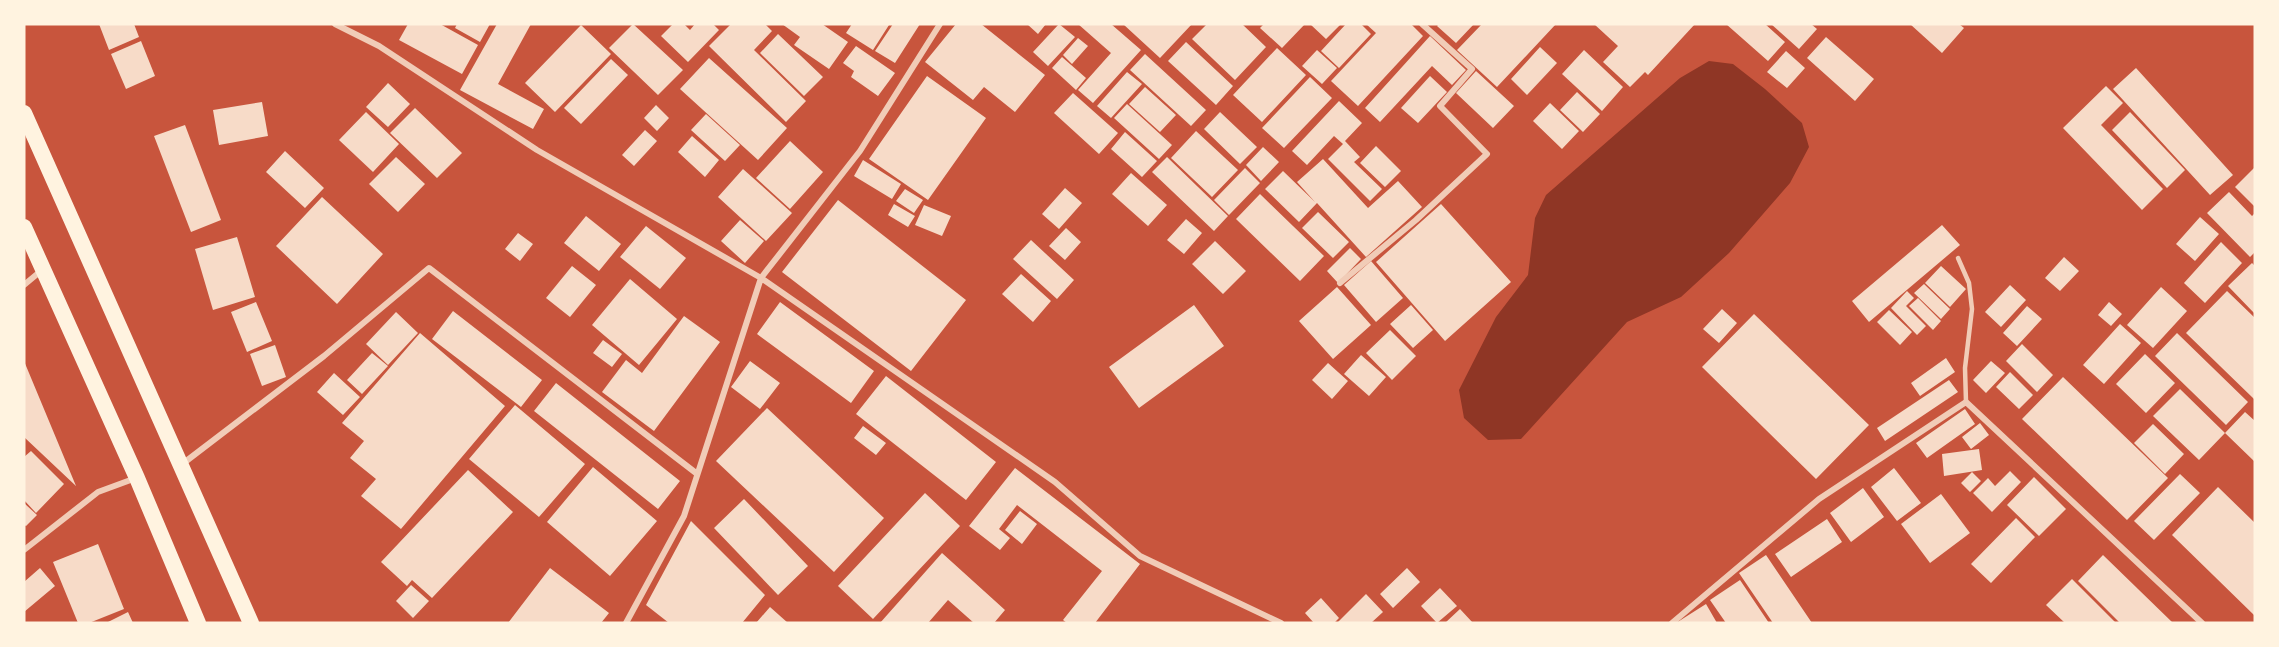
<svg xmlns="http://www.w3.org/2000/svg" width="2279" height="647" font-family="'Fira Sans',sans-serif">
<rect width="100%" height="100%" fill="#c8553d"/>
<!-- water -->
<path fill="#8f3625" d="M 1709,61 L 1733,64 L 1765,89 L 1802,123 L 1809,147 L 1790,183 L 1729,253 L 1681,297 L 1627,322 L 1521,439 L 1488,440 L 1464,418 L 1459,390 L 1496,317 L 1528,275 L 1535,218 L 1546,195 L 1680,78 Z"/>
<!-- building -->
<path fill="#f7dbc8" d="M 99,24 L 134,24 L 139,37 L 109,50 Z
M 408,24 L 440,24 L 478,45 L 462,74 L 399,40 Z
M 457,24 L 490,24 L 480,42 L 455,28 Z
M 497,24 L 531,24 L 498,84 L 544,109 L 533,129 L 460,90 Z
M 633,24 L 683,70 L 658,95 L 609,48 Z
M 673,24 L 684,24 L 690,30 L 695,24 L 713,24 L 719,30 L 688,62 L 661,36 Z
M 731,24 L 765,24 L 772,31 L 754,50 L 806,101 L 786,122 L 709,46 Z
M 782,24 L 822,24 L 848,42 L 829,69 L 794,45 L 800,37 Z
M 852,24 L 888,24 L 889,25 L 873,50 L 846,33 Z
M 893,24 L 920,24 L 895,63 L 875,51 Z
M 956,24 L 981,24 L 1045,75 L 1015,112 L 984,87 L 973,100 L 925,62 Z
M 1027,24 L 1046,24 L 1038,34 Z
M 1059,24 L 1075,37 L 1048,66 L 1033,52 Z
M 1078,24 L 1111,24 L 1141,50 L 1093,103 L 1078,90 L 1111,53 Z
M 1123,24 L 1192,24 L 1160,58 Z
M 1207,24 L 1242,24 L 1266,47 L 1235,80 L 1192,39 Z
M 1264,24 L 1305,24 L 1282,48 L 1260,28 Z
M 1310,24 L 1341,24 L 1326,39 Z
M 1346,24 L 1361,24 L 1371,34 L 1339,68 L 1321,51 Z
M 1366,24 L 1411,24 L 1423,36 L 1358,106 L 1331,81 L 1376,33 Z
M 1439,24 L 1474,24 L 1456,43 L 1437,26 Z
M 1482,24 L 1556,24 L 1497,87 L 1457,50 Z
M 1594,24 L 1695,24 L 1648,75 L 1645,72 L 1630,87 L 1603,62 L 1618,46 Z
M 1726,24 L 1765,24 L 1785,42 L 1768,61 Z
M 1771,24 L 1811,24 L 1817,29 L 1799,49 Z
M 1910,24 L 1959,24 L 1964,28 L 1942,53 Z
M 581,25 L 611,54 L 555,112 L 525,83 Z
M 778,34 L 823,77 L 804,96 L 760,53 Z
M 1430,36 L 1466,70 L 1452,85 L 1432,66 L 1380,122 L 1365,108 Z
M 1826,37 L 1874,79 L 1855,101 L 1807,58 Z
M 1078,38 L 1088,46 L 1072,64 L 1063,55 Z
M 141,41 L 155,76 L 126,89 L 111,54 Z
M 1186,42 L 1233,86 L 1216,105 L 1168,61 Z
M 856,46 L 895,73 L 878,96 L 851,77 L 854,71 L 843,63 Z
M 1540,47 L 1557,63 L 1527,95 L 1511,79 Z
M 1277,48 L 1306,75 L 1262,122 L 1233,95 Z
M 1317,50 L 1337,68 L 1322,84 L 1302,66 Z
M 1584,50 L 1623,87 L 1602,111 L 1562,74 Z
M 1786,51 L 1805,68 L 1787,88 L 1767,72 Z
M 1145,54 L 1206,110 L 1191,126 L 1130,70 Z
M 1062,57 L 1086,78 L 1076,90 L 1052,68 Z
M 709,58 L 787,128 L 758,160 L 680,89 Z
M 611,59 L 628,75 L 581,124 L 564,108 Z
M 2136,68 L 2233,175 L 2210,195 L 2113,89 Z
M 1476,71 L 1514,106 L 1493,128 L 1456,93 Z
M 1127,72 L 1142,84 L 1111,118 L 1097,106 Z
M 927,76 L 986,118 L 928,200 L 869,159 Z
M 1430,76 L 1447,92 L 1418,123 L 1401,108 Z
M 1310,77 L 1332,98 L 1284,148 L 1262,128 Z
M 388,83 L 410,104 L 388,127 L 366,107 Z
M 2106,86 L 2123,103 L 2101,125 L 2163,189 L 2142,210 L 2063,128 Z
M 1145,87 L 1176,115 L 1160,132 L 1129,104 Z
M 1577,92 L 1600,114 L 1583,132 L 1560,110 Z
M 1073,93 L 1118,133 L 1099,154 L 1054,113 Z
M 1339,101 L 1362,123 L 1345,141 L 1360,157 L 1354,162 L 1382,189 L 1370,201 L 1328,159 L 1343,144 L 1334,136 L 1307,165 L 1292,151 Z
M 262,102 L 268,136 L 219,145 L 213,110 Z
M 1550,103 L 1579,131 L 1562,149 L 1533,121 Z
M 1127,104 L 1172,145 L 1159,159 L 1114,118 Z
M 656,105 L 669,118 L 657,131 L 644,118 Z
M 415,108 L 462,153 L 437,178 L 390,133 Z
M 366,112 L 399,144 L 373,172 L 339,140 Z
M 1220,112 L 1257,147 L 1240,164 L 1204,129 Z
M 2130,112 L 2185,170 L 2167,188 L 2112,130 Z
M 706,114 L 740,145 L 725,161 L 691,130 Z
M 185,125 L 221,220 L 191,232 L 154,136 Z
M 645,130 L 657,141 L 634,166 L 622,155 Z
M 1196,131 L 1238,170 L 1212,197 L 1171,158 Z
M 1125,132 L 1157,161 L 1142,177 L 1111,149 Z
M 692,136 L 719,160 L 705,177 L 678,152 Z
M 790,141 L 823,172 L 790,209 L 756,178 Z
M 1376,146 L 1401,171 L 1385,187 L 1360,163 Z
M 1263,147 L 1279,162 L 1261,181 L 1246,165 Z
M 285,151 L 324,188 L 305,208 L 266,172 Z
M 396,157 L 425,184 L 398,212 L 369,184 Z
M 1167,157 L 1228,216 L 1214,231 L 1152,172 Z
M 1323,159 L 1368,208 L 1398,181 L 1422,207 L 1366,257 L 1317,203 L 1299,222 L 1265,189 L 1283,171 L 1315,202 L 1297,182 Z
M 863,160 L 901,184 L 892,199 L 854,176 Z
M 2255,167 L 2255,207 L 2235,187 Z
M 1245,168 L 1260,183 L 1229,215 L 1214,200 Z
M 743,169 L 792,213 L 766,241 L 718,197 Z
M 1131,173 L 1167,205 L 1148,226 L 1112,194 Z
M 1065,188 L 1082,203 L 1059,229 L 1042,214 Z
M 905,189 L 923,200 L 914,213 L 896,201 Z
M 2229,192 L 2252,216 L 2255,213 L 2255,252 L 2250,257 L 2207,213 Z
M 1260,194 L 1324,256 L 1300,281 L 1236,219 Z
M 322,197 L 383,254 L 337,304 L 276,246 Z
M 838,200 L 966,300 L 911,371 L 782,272 Z
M 894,204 L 915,216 L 908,227 L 888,215 Z
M 1441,204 L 1511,282 L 1445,341 L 1376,262 Z
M 924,205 L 951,216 L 942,236 L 915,225 Z
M 1318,212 L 1349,242 L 1333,258 L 1302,228 Z
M 586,216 L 621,244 L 599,271 L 564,243 Z
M 2200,217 L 2219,234 L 2195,261 L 2176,244 Z
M 1186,219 L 1202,233 L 1184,254 L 1167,240 Z
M 740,220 L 764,241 L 745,263 L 721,241 Z
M 1942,225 L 1960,245 L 1869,322 L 1852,301 Z
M 646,226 L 686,258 L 660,289 L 620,257 Z
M 1066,228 L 1081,242 L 1065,260 L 1049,246 Z
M 518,233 L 533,244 L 520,261 L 505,249 Z
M 237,237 L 255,297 L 213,310 L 195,249 Z
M 1031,240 L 1074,280 L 1057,299 L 1013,259 Z
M 1215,241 L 1246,271 L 1223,294 L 1192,264 Z
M 2221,242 L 2242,263 L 2205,303 L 2184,283 Z
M 1350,248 L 1361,259 L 1338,283 L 1327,271 Z
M 2064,257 L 2079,271 L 2060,291 L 2045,278 Z
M 1371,261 L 1403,298 L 1376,322 L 1344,285 Z
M 2252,263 L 2255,266 L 2255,314 L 2228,286 Z
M 572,266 L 596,285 L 570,317 L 546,298 Z
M 1941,266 L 1966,289 L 1950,307 L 1925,283 Z
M 1021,274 L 1051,301 L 1033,322 L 1002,294 Z
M 630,279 L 677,319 L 639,365 L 592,325 Z
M 1924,284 L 1950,309 L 1941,319 L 1914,293 Z
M 2010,285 L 2026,300 L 2001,327 L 1985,312 Z
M 1337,287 L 1371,325 L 1333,359 L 1299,321 Z
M 2161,287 L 2187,311 L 2153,348 L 2127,325 Z
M 1907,291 L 1914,298 L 1906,306 L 1926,326 L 1917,335 L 1891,308 Z
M 2227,291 L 2255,318 L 2254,399 L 2186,333 Z
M 1918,298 L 1941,321 L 1933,330 L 1909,306 Z
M 256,302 L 272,341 L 247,352 L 231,312 Z
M 780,302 L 874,371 L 851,403 L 757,334 Z
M 2109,302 L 2122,314 L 2111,326 L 2098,315 Z
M 1194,305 L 1224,346 L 1139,408 L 1109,367 Z
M 1411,305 L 1433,330 L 1413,348 L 1390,324 Z
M 2027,306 L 2042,319 L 2017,346 L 2003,333 Z
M 1722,309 L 1737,323 L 1719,343 L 1703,329 Z
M 1889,310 L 1912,332 L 1900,345 L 1877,322 Z
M 453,311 L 542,380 L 521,407 L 432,339 Z
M 396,312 L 418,333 L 388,365 L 366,344 Z
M 1754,314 L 1869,425 L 1816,479 L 1702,367 Z
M 684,316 L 720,342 L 654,431 L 602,392 L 626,360 L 642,373 Z
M 2120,324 L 2141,343 L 2104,384 L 2083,365 Z
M 1390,330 L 1416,356 L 1392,380 L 1366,353 Z
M 420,333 L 505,406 L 401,529 L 361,496 L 376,479 L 350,458 L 364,441 L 342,423 Z
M 2177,333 L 2248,402 L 2226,425 L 2155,356 Z
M 603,340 L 622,354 L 612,367 L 593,353 Z
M 2022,344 L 2053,375 L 2037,392 L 2006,361 Z
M 275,345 L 286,377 L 262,386 L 250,354 Z
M 372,353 L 388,366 L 362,394 L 347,380 Z
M 2145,354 L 2175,383 L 2146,413 L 2116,384 Z
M 1361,355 L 1386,377 L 1369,396 L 1344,374 Z
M 1946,358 L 1955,372 L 1920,396 L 1911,383 Z
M 24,361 L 76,486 L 24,437 Z
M 750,361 L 780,383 L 760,409 L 731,387 Z
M 1991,361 L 2005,373 L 1986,393 L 1973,380 Z
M 1328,363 L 1348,381 L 1332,399 L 1312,380 Z
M 2010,372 L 2033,395 L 2019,409 L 1996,387 Z
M 334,373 L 360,397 L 343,415 L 317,392 Z
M 886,376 L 996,462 L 966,500 L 856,414 Z
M 2063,377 L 2168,478 L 2127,520 L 2022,419 Z
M 1949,380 L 1958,392 L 1885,441 L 1877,428 Z
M 556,383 L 680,481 L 658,509 L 534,411 Z
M 2180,389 L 2225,433 L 2199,460 L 2153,416 Z
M 515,405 L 585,464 L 539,517 L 469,459 Z
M 767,408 L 884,518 L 834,572 L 716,461 Z
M 1965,409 L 1975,424 L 1927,458 L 1916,443 Z
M 2245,412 L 2255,421 L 2255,462 L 2225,433 Z
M 1980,423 L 1989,435 L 1971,449 L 1962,437 Z
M 2153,424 L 2184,454 L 2165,474 L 2134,443 Z
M 863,426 L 886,443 L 876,455 L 854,438 Z
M 1979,449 L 1982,470 L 1944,476 L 1942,454 Z
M 31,451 L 64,484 L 36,513 L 24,500 L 24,457 Z
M 593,467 L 657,521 L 610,576 L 547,522 Z
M 1015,468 L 1140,564 L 1095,623 L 1067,623 L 1063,620 L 1102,571 L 1017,505 L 999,529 L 1010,538 L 1000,550 L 969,526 Z
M 1894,468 L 1921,503 L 1897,521 L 1871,487 Z
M 468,470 L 513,512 L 432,598 L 412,580 L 407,586 L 381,562 Z
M 2010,471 L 2021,482 L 1992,512 L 1973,493 L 1988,478 L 1995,486 Z
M 1972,472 L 1981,481 L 1970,492 L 1961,483 Z
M 2180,474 L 2200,493 L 2154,540 L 2134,521 Z
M 2034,477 L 2066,509 L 2039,536 L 2007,505 Z
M 2218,487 L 2255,523 L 2255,616 L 2172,535 Z
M 1863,488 L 1884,517 L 1851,542 L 1830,513 Z
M 925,493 L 960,526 L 873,619 L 838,586 Z
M 1941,494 L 1970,533 L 1930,563 L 1901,524 Z
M 744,499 L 808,566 L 778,595 L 714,528 Z
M 24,503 L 37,515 L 26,526 L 24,525 Z
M 1020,511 L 1037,524 L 1022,544 L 1005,530 Z
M 2016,518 L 2035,537 L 1991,583 L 1971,564 Z
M 1827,519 L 1842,542 L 1791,577 L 1775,554 Z
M 691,521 L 765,595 L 742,623 L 669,623 L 646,605 Z
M 98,544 L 124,609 L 89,623 L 78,623 L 53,562 Z
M 942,553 L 1005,610 L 994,623 L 974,623 L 948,600 L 928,623 L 880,623 Z
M 1766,555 L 1812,623 L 1773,623 L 1739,573 Z
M 2103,555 L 2173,623 L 2120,623 L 2078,581 Z
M 40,568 L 55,586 L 24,612 L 24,582 Z
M 550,568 L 609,613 L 601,623 L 508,623 Z
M 1407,568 L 1420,582 L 1393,608 L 1380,594 Z
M 2072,579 L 2116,623 L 2065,623 L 2046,605 Z
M 1740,580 L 1769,623 L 1726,623 L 1710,600 Z
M 411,585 L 429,601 L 413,618 L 396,601 Z
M 1440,588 L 1457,606 L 1437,623 L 1421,606 Z
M 1366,594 L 1383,612 L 1371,623 L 1337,623 Z
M 1321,598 L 1339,618 L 1334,623 L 1314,623 L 1305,613 Z
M 1706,604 L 1717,623 L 1676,623 Z
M 770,607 L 788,623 L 756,623 Z
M 1460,609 L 1473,623 L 1445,623 Z
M 128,612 L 133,623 L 106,623 Z"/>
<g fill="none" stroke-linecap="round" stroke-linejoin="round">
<!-- service -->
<path stroke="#f1ccb7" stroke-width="4.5" d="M 1958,258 L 1969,283 L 1972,309 L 1965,368 L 1966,402"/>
<!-- minor -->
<path stroke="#f1ccb7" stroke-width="6" d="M 335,24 L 379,46 L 537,150 L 761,278 L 1055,482 L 1140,556 L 1281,623
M 1340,283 L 1416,220 L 1487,154 L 1440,106 L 1472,69 L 1422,24
M 24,285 L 42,270
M 181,465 L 324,356 L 429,268 L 696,473
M 24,550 L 98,492 L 136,478
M 626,623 L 684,516 L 761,278 L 860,151 L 940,24
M 1672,623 L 1819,499 L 1966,402 L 2202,623"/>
<!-- trunk -->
<path stroke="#fff3e0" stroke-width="16" d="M 24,113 L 251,623
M 24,227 L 137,478 L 198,623"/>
</g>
<!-- border -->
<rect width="2279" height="647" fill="none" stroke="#fff3e0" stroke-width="51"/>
</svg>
